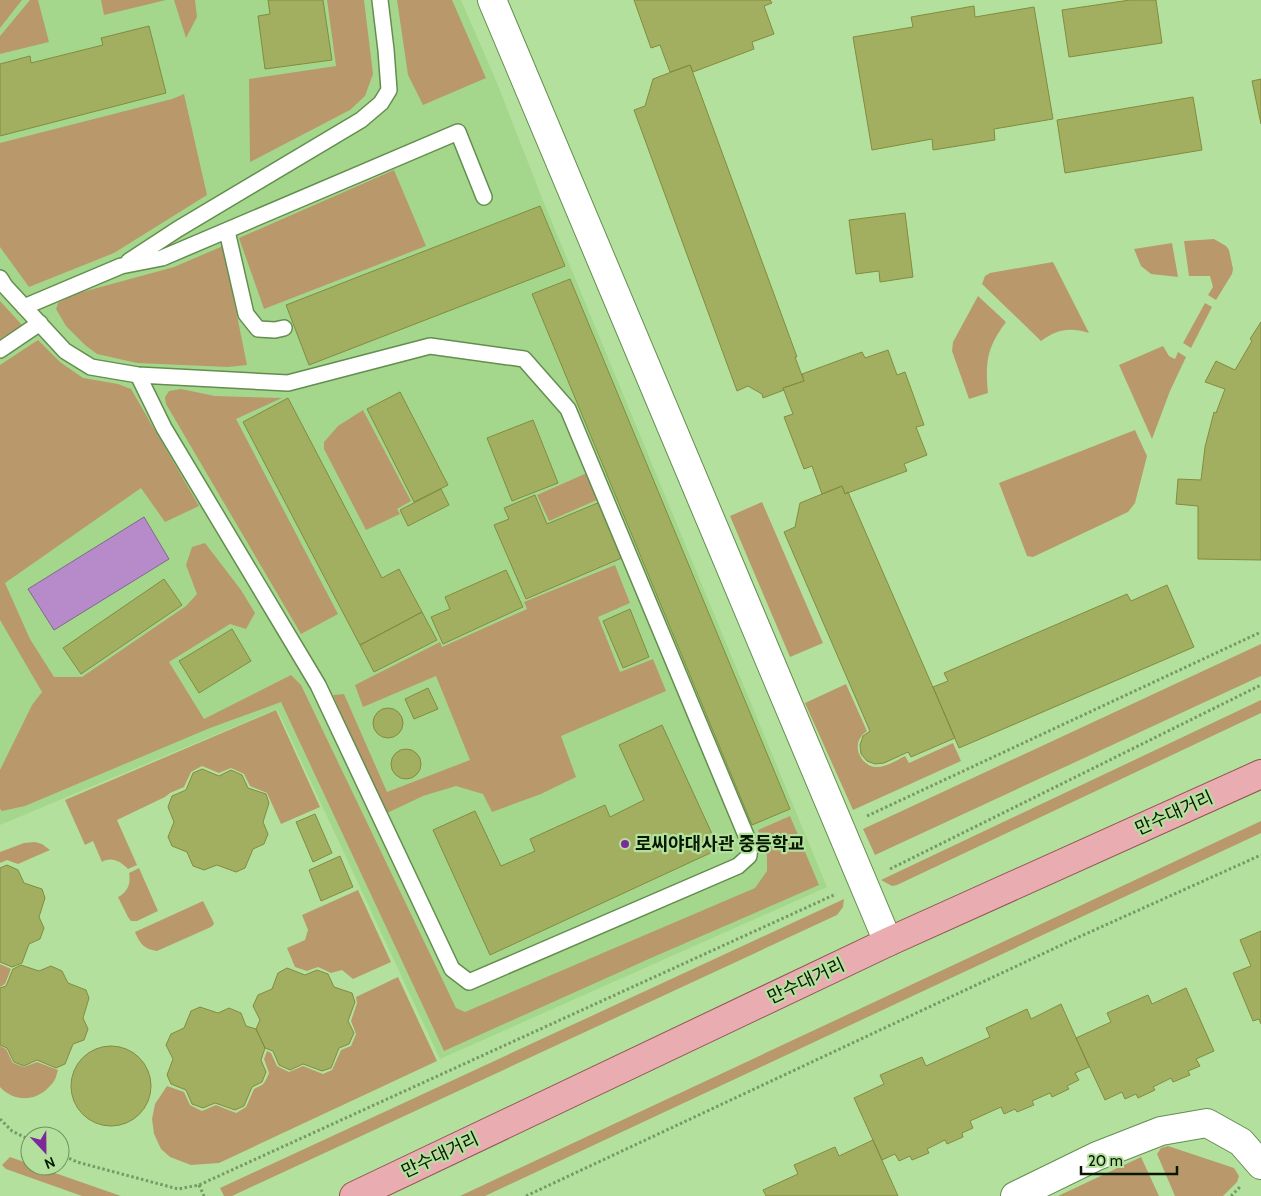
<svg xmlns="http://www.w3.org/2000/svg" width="1261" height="1196" font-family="Cabin,'Noto Sans KR',sans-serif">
<rect width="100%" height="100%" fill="#b3e19d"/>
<!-- built -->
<path fill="#a4d78c" d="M 0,0 L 461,0 L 495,78 L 544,203 L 827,887 L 440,1059 L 277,709 L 0,825 Z"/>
<!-- green -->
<path fill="#b9996c" d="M 0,0 L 22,0 L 0,28 Z
M 30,0 L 38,0 L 49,42 L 0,54 L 0,36 Z
M 101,0 L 166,0 L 104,15 Z
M 174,0 L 195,0 L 197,17 L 186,38 Z
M 327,0 L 364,0 L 373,74 L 365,96 L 350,110 L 250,162 L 249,79 L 336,66 Z
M 397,0 L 452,0 L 486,78 L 423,105 L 408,75 Z
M 184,94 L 207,195 L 114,253 L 29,287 L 0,247 L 0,143 L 172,99 Z
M 394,170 L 426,246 L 264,309 L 239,238 Z
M 1214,239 L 1226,246 L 1229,250 L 1233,269 L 1232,274 L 1216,300 L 1208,295 L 1213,287 L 1210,276 L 1189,276 L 1184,241 Z
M 1172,243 L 1178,277 L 1151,274 L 1141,266 L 1134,249 Z
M 223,246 L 247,365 L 228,367 L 137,363 L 97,354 L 85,345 L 66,326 L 56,309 L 58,303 L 75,294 L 174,267 Z
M 1053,262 L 1089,333 C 1069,327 1058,329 1041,341 L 982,284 L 985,276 L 990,273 Z
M 978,296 L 1006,322 C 987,347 985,362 988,393 L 969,399 L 952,351 L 953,342 Z
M 0,301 L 22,325 L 0,339 Z
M 1205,303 L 1212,307 L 1191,348 L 1183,343 Z
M 38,340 L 60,362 L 83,378 L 118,384 L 131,389 L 199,506 L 165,522 L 141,488 L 5,583 L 30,639 L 54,677 L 82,677 L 186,606 L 197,594 L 186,565 L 192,547 L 205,543 L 241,590 L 255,613 L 246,629 L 230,624 L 169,662 L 204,719 L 291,675 L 301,685 L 456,1008 L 465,1012 L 755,888 L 767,871 L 767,856 L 758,830 L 790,816 L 819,885 L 651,958 L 444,1051 L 281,702 L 210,728 L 25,806 L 2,811 L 0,809 L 0,770 L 32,705 L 42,692 L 0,620 L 0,365 Z
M 1163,346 L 1169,356 L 1175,359 L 1178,352 L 1186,357 L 1170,391 L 1152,439 L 1119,365 Z
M 181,389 L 215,396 L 282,398 L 236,419 L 338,614 L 301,634 L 166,404 L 165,397 L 169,391 Z
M 363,410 L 411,501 L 397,509 L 400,514 L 366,530 L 324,449 L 324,442 L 338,426 Z
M 1135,430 L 1147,456 L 1135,503 L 1128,512 L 1033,557 L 1027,556 L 999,483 Z
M 587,473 L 599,499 L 549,521 L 537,495 Z
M 762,502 L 823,643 L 790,657 L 730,516 Z
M 615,565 L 630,603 L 598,617 L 620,672 L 653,659 L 666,691 L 561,736 L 576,777 L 541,794 L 492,812 L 483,794 L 456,786 L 423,796 L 385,814 L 333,695 L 344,694 L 387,792 L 470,760 L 436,676 L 363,707 L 355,685 L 440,642 L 442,647 L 527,609 L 524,602 Z
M 1261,644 L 1261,676 L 875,855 L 863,829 Z
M 846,684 L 867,731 C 863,734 859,738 858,744 C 856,754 865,766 875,767 C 885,768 897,760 905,756 L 909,763 L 953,743 L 961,761 L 853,810 L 805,703 Z
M 1261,700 L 1261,713 L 897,885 L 892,886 L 881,880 Z
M 276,710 L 320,807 L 281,824 L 267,793 L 250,786 L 244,774 L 231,768 L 219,773 L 202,766 L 191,772 L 184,787 L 170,793 L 165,797 L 117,820 L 137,865 L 128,869 C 121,862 112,856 102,862 L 93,841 L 85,845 L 65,800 Z
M 1261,821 L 1261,833 L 485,1196 L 460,1196 Z
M 35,842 L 42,844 L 50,850 L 18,864 L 7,860 L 0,863 L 0,852 L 24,843 Z
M 139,868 L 158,911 L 137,921 L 131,921 L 128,917 L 118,897 C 128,892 131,883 129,873 Z
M 358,890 L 391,962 L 353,979 L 342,970 L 331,973 L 318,967 L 307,971 L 295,967 L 287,948 L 305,940 L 308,930 L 302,915 Z
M 844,899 L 843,907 L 837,915 L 232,1196 L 224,1196 L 220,1188 Z
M 203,901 L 213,921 L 214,924 L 211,927 L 157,951 C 144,949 140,944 135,932 Z
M 0,964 L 11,969 L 5,984 L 0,987 Z
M 398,977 L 437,1061 L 219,1163 L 191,1165 L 170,1157 L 161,1149 L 154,1134 L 152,1119 L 155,1104 L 167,1086 L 184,1092 L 190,1105 L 202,1111 L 216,1105 L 236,1113 L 246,1107 L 254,1089 C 265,1084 264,1084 269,1073 L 264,1059 L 267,1051 L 271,1053 L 277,1066 L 289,1072 L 303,1066 L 323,1074 L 332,1070 L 341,1050 L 351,1046 L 356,1034 L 351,1021 L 357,1003 L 356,997 Z
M 0,1046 L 6,1049 L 13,1063 L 24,1067 L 37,1062 L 58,1070 C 57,1073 56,1078 54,1081 C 54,1082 49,1087 49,1087 C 35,1102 14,1102 0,1087 Z
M 1168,1146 L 1234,1168 L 1239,1176 L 1237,1182 L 1223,1196 L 1175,1196 L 1157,1154 L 1161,1148 Z
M 10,1157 L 30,1164 L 30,1166 L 35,1166 L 121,1196 L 82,1196 L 6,1169 L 2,1165 Z
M 1141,1157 L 1159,1196 L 1058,1196 Z"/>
<!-- water -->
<path fill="#b78ac9" stroke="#82688d" d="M 144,517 L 169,559 L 54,630 L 28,589 Z"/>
<!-- building -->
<path fill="#a2ae60" stroke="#828c3f" d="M 268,0 L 323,0 L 332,60 L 265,69 L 258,16 L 270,14 Z
M 634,0 L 770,0 L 772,3 L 764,6 L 774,34 L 752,42 L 754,49 L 693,72 L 690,65 L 670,72 L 660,45 L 651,48 Z
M 1130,0 L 1156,0 L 1162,43 L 1069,57 L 1062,10 Z
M 974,6 L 975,17 L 1034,7 L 1053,119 L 994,129 L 995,140 L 933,150 L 932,139 L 872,150 L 853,37 L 913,27 L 911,17 Z
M 149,26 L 166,93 L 0,136 L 0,64 L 30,56 L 31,63 L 103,45 L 101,38 Z
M 690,65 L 797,357 L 795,357 L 804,381 L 783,388 L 784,390 L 763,398 L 762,394 L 748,386 L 737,391 L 634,110 L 645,106 L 653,79 Z
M 1261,79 L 1261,124 L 1252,81 Z
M 1193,97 L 1202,150 L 1065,173 L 1057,120 Z
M 540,206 L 565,266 L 309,365 L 286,305 Z
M 905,213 L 913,277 L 880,282 L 879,271 L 856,274 L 849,220 Z
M 570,279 L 790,809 L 752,825 L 532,294 Z
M 1261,322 L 1261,560 L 1198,559 L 1198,506 L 1176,504 L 1178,479 L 1201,480 L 1205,447 L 1214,412 L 1216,413 L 1225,389 L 1205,382 L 1216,361 L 1235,370 L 1252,341 L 1250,339 Z
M 888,350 L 897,375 L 905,372 L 924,425 L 916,427 L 927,455 L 904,464 L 907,471 L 845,494 L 842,486 L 822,494 L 812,466 L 804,469 L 784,417 L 793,414 L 783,388 L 804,381 L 802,374 L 862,352 L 865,358 Z
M 400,392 L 448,485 L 414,502 L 367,409 Z
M 288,398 L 382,578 L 399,569 L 422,612 L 360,645 L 243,422 Z
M 533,420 L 558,483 L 512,501 L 487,438 Z
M 842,486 L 845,494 L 848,492 L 955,738 L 911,757 L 908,752 L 884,763 L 875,764 L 867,761 L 861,754 L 860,745 L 863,736 L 870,731 L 784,532 L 795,527 L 800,503 Z
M 441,489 L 449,505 L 408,526 L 400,510 Z
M 535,495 L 547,524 L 600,502 L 624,557 L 526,599 L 494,525 L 509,519 L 504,508 Z
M 506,570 L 523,607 L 443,644 L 431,617 L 450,609 L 445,597 Z
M 164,579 L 182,605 L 81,674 L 63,648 Z
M 1167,585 L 1194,647 L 959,748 L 933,687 L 948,681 L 944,673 L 1127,594 L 1131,601 Z
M 630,609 L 649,657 L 623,668 L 603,621 Z
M 422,612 L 437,640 L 374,672 L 360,645 Z
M 232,629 L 251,661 L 199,693 L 179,661 Z
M 428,688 L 438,709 L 414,719 L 405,699 Z
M373 723a15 15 0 1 1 30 0a15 15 0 1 1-30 0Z
M 662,725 L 719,849 L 490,955 L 433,830 L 475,811 L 501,866 L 535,851 L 530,839 L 605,805 L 610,817 L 644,800 L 619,745 Z
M391 764a15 15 0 1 1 30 0a15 15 0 1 1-30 0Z
M 202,769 L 219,776 L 231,770 L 242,775 L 248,788 L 266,794 L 269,803 L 263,822 L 268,834 L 264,844 L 253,849 L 245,868 L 236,872 L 217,865 L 204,870 L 193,866 L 187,852 L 172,846 L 168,837 L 174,822 L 168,807 L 172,796 L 186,790 L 193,773 Z
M 315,814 L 332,853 L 313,862 L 296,822 Z
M 340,856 L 353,887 L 321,901 L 309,870 Z
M 7,865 L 18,870 L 24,883 L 42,889 L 45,898 L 39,917 L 44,928 L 40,939 L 29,944 L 22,963 L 12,967 L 0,962 L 0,868 Z
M 1261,931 L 1261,1024 L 1259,1019 L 1253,1021 L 1233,973 L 1251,966 L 1240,940 Z
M 21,965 L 39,971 L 51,966 L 62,971 L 68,983 L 86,990 L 89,998 L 83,1018 L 88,1029 L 84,1040 L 73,1044 L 65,1064 L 56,1068 L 37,1060 L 24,1066 L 14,1062 L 7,1048 L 0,1045 L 0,988 L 6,986 L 13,969 Z
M 287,968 L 305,975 L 317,970 L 328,974 L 334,987 L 352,993 L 355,1002 L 348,1021 L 354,1033 L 349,1044 L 339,1048 L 331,1068 L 322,1071 L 303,1064 L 290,1070 L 279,1065 L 273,1051 L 265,1048 L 256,1029 L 260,1020 L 253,1006 L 258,995 L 272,989 L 278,973 Z
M 1186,988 L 1214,1051 L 1196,1059 L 1200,1066 L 1188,1071 L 1190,1075 L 1173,1082 L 1171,1078 L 1153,1087 L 1155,1090 L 1138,1098 L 1136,1094 L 1125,1099 L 1122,1092 L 1105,1100 L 1076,1038 L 1111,1022 L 1107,1013 L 1148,995 L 1152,1004 Z
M 1061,1004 L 1089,1067 L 1075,1073 L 1079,1080 L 1067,1086 L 1069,1089 L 1052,1097 L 1050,1093 L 1032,1101 L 1034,1105 L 1017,1112 L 1015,1109 L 1004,1114 L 1001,1107 L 970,1121 L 973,1128 L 962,1133 L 963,1137 L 947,1144 L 945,1140 L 927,1149 L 929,1153 L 912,1160 L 910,1156 L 899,1161 L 895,1154 L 882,1160 L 854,1098 L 884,1084 L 880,1075 L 922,1057 L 926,1066 L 990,1037 L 986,1028 L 1027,1009 L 1031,1019 Z
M 200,1007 L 218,1013 L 229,1008 L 241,1013 L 246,1026 L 256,1029 L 265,1048 L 261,1060 L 266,1072 L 262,1082 L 252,1087 L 244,1106 L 235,1110 L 215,1103 L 203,1108 L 192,1104 L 186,1090 L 171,1084 L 167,1075 L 173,1059 L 166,1045 L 171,1034 L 184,1028 L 191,1011 Z
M71 1086a40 40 0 1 1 80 0a40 40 0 1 1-80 0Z
M 873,1140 L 898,1196 L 766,1196 L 763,1190 L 798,1174 L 794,1165 L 835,1147 L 839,1156 Z"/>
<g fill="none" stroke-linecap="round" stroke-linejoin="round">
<defs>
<path id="service" d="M 227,231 L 246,314 L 258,329 L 275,330 L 284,328
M 129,261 L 178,229 L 361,120 L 381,103 L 389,90 L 386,50 L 380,0
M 0,278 L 5,286 L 65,351 L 91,367 L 138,375 L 288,383 L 430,346 L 524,359 L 568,409 L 750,845 L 749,856 L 738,866 L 469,982 L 452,969 L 318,685 L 164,428 L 138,375
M 24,307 L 121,266 L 162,258 L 458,132 L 484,197
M 0,350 L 40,323"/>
<path id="minor" d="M 492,0 L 888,942
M 1015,1196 L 1097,1156 L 1161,1131 L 1207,1123 L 1241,1142 L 1261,1165"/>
<path id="primary" d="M 354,1196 L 888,942 L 1261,774"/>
</defs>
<!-- service casing -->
<use href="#service" stroke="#638e4e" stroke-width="18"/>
<!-- minor casing -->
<use href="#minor" stroke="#638e4e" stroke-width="30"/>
<!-- primary casing -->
<use href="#primary" stroke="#905452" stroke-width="30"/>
<!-- path -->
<path stroke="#769965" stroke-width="3" stroke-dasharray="2.5 2.5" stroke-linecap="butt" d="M 867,816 L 1261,632
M 890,869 L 1261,685
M 0,1119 L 12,1131 L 30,1140
M 60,1154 L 77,1162 L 178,1189 L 199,1185 L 836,894
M 199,1185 L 204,1196
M 526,1196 L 1070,941 L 1261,855
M 1231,1196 L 1240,1187"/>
<!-- service -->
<use href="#service" stroke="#fff" stroke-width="15"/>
<!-- minor -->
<use href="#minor" stroke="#fff" stroke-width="28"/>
<!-- primary -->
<use href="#primary" stroke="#e9acb1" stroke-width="28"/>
</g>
<!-- markers -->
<circle fill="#7c2999" stroke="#b3e19d" stroke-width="2" cx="625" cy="844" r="5"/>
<g text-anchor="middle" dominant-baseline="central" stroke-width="4.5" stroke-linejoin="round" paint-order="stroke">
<!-- street labels -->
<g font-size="18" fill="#081801" stroke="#b3e19d">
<text transform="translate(1174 813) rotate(-24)">만수대거리</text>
<text transform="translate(806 981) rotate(-25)">만수대거리</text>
<text transform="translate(440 1155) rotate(-25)">만수대거리</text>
</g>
<!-- poi labels -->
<g font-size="18" font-weight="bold" fill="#081801" stroke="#b3e19d" text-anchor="start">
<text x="635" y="844">로씨야대사관 중등학교</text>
</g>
</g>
<!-- north arrow -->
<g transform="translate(45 1151) rotate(158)"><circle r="24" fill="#b3e19d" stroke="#6f915f"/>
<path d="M0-4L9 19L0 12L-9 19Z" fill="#7c2999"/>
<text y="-8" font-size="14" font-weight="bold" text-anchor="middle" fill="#081801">N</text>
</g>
<!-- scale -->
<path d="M1081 1166v8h96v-8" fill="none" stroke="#081801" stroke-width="2.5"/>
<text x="1088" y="1166" font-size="15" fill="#081801" stroke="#b3e19d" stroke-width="4" paint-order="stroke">20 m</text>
</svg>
